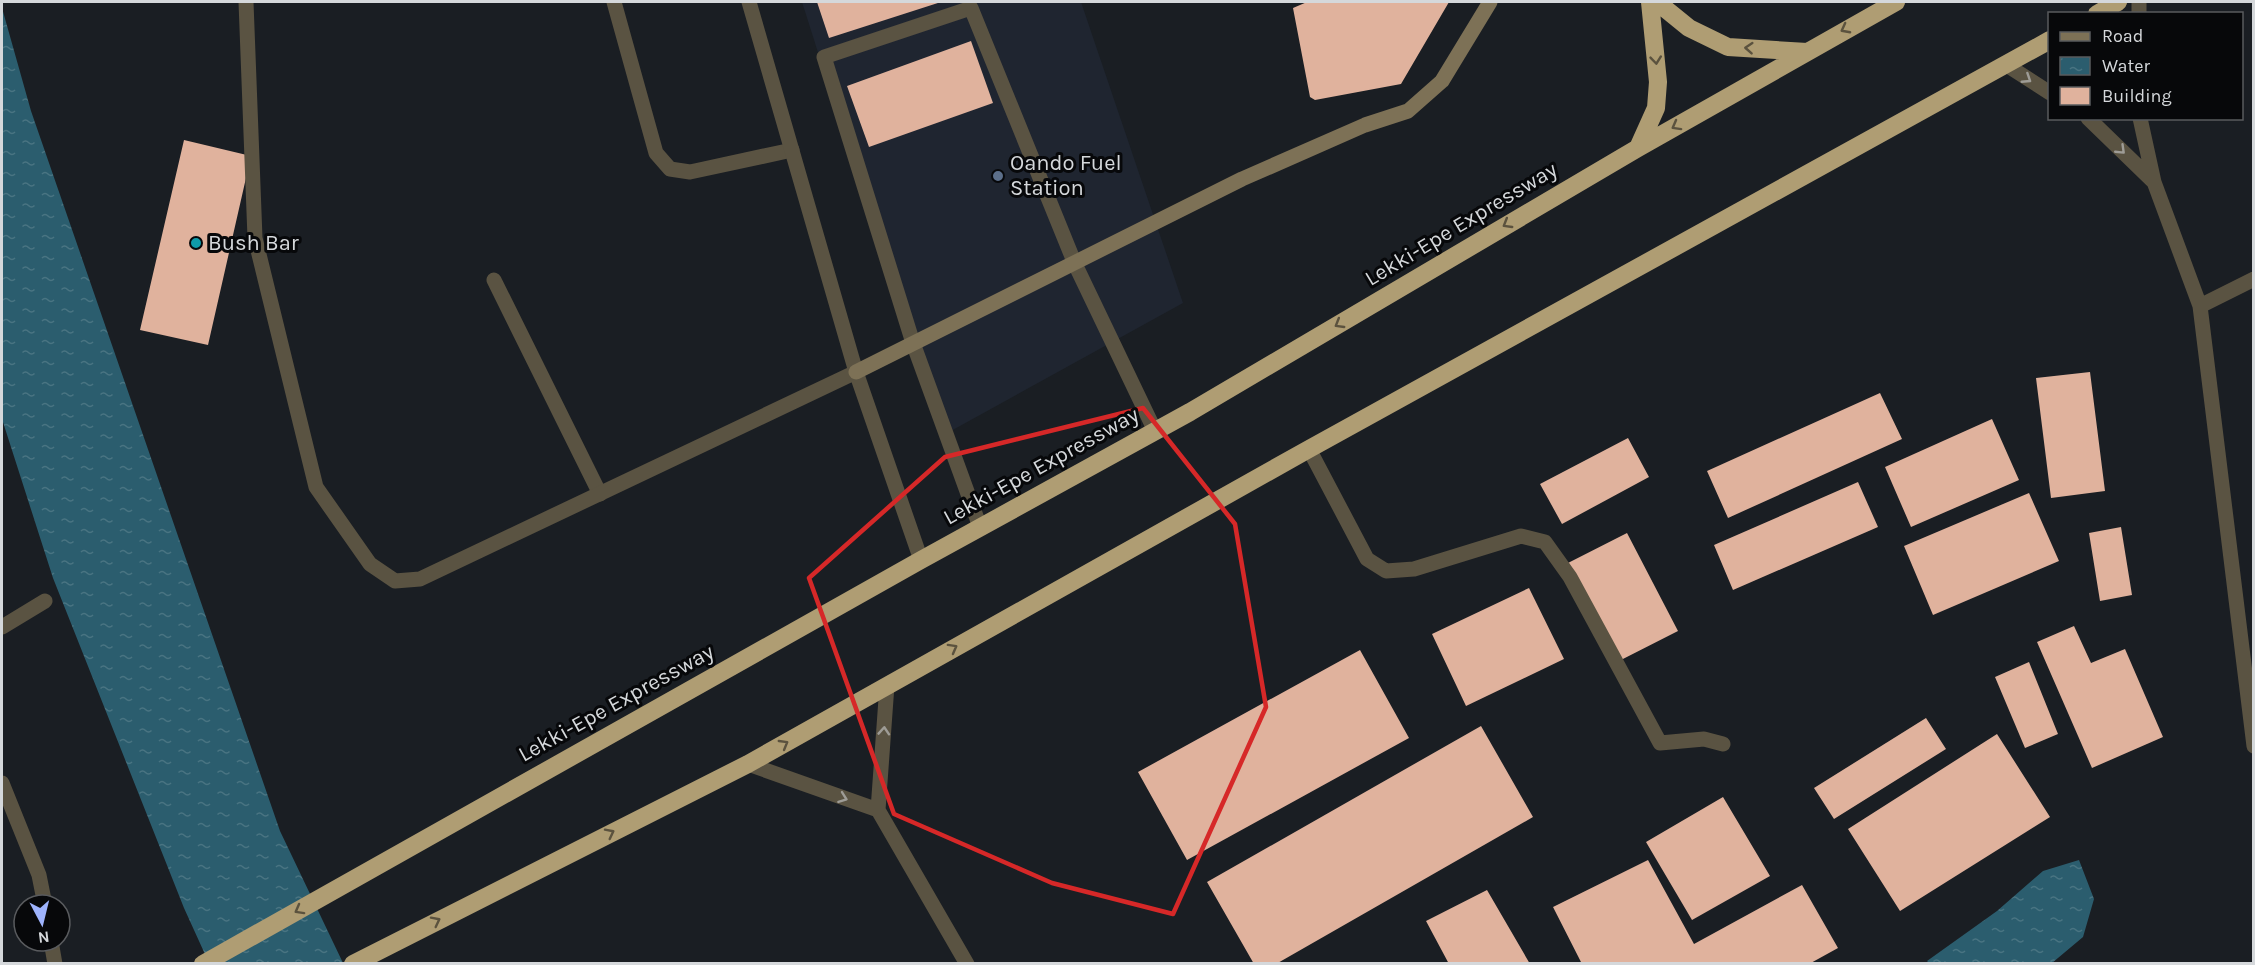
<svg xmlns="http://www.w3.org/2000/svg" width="2255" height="965" font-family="Karla,sans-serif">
<defs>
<pattern id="water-ripples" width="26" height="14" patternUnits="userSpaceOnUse" patternTransform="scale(1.5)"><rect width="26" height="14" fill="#2b5d6e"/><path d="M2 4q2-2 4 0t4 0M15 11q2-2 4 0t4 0" fill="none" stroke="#497482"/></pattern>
</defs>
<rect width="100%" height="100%" fill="#1a1e23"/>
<!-- built -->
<path fill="#1f2530" d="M 802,2 L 1081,2 L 1183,303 L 940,437 Z"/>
<!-- water -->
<path fill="url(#water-ripples)" d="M 2,8 L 31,111 L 280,831 L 343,963 L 209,963 L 184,908 L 53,578 L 2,419 Z
M 2079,860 L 2094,899 L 2083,937 L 2052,963 L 1929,963 L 1927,961 L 1997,911 L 2043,871 Z"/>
<!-- building -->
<path fill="#e0b29d" d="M 817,2 L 941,2 L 829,38 Z
M 1307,2 L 1449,2 L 1401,84 L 1315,100 L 1310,97 L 1293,8 Z
M 971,41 L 993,103 L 869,147 L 847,86 Z
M 184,140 L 251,156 L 208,345 L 140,330 Z
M 2090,372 L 2105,491 L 2051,498 L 2036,378 Z
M 1880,393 L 1902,439 L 1728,518 L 1707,471 Z
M 1992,419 L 2019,480 L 1911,527 L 1885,467 Z
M 1628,438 L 1649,477 L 1562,524 L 1540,484 Z
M 1858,482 L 1878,527 L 1733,590 L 1714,545 Z
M 2029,493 L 2059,561 L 1933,615 L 1904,546 Z
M 2121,527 L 2132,595 L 2100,601 L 2089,533 Z
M 1627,533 L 1678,631 L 1617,662 L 1566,564 Z
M 1529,588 L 1564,659 L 1466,706 L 1432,634 Z
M 2074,626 L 2091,663 L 2125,649 L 2163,737 L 2092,768 L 2037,642 Z
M 1360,650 L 1409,738 L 1187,860 L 1138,772 Z
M 2029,662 L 2058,734 L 2025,748 L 1995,677 Z
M 1926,718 L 1946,749 L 1834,819 L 1814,788 Z
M 1481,726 L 1533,817 L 1276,964 L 1254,964 L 1207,882 Z
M 1997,734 L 2050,817 L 1900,911 L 1848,829 Z
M 1723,797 L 1770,876 L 1692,920 L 1646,842 Z
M 1648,860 L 1694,944 L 1802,885 L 1838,948 L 1809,964 L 1582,964 L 1553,907 Z
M 1487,890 L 1530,964 L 1449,964 L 1426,921 Z"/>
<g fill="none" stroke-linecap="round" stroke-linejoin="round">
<!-- lane -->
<path stroke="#5a5342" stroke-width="15" d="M 614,2 L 656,153 L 670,169 L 690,172 L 792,150
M 494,280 L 600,494
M 1309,449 L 1367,559 L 1386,571 L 1414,569 L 1521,536 L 1545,542 L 1570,577 L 1660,743 L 1704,739 L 1723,744
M 980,527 L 913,343 L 824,57 L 971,8 L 1075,264 L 1155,431"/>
<!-- street -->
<path stroke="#5a5342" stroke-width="15" d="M 246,2 L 255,238 L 316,487 L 370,564 L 395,581 L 420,579 L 856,372
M 749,2 L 856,372 L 921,560
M 2139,2 L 2139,14
M 2005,64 L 2050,93
M 2088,118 L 2154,182
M 2140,118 L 2154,182 L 2200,306 L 2254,746
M 2200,306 L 2254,279
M 2,627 L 45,601
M 887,685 L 878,810 L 967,964
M 748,764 L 878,810
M 2,783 L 39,875 L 45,905
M 51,941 L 55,964"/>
<!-- secondary -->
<path stroke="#7d7156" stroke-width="15" d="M 856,372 L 1242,179 L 1365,125 L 1408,111 L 1442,81 L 1490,2"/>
<!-- highway -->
<path stroke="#af9d73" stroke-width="18" d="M 1657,2 L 1689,28 L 1728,47 L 1807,52
M 2097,14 L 2118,2
M 1638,148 L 1656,108 L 1658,82 L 1650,2
M 203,964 L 921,560 L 1190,412 L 1638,148 L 1896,2
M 353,964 L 748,764 L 1309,449 L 2050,40"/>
</g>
<!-- one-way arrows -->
<defs><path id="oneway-chevron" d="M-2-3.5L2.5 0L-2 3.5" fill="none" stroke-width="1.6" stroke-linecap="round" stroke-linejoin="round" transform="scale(1.5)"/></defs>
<g stroke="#5b523e">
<use href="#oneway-chevron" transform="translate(1845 29) rotate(152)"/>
<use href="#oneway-chevron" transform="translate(1749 48) rotate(-176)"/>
<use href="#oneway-chevron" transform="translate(1656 60) rotate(84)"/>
<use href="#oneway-chevron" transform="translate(1676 126) rotate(151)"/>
<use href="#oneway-chevron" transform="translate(1507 224) rotate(149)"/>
<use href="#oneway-chevron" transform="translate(1339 324) rotate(149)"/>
<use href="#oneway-chevron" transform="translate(953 648) rotate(-29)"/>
<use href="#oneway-chevron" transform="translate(784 744) rotate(-30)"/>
<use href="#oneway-chevron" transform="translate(610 833) rotate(-27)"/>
<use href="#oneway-chevron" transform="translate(299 910) rotate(151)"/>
<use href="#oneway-chevron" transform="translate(436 921) rotate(-27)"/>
</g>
<g stroke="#9e9c96">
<use href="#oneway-chevron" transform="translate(2027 79) rotate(33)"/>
<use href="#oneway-chevron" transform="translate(2121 150) rotate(44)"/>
<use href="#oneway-chevron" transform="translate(884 731) rotate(-86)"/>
<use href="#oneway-chevron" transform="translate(843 798) rotate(20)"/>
</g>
<!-- marked area -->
<path fill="none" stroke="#d62828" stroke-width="4.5" stroke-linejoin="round" d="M 1143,408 L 1235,524 L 1266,707 L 1173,914 L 1052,883 L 894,814 L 809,578 L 945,457 Z"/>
<!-- markers -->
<circle fill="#5c6f8a" stroke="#07080a" stroke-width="2" cx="998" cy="176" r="6"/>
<circle fill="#0f9aa8" stroke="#07080a" stroke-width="2" cx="196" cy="243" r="6"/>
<g text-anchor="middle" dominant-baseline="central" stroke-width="6" stroke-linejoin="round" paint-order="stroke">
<!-- poi labels -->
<g font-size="22" fill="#d5d8db" stroke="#07080a" text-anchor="start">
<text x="1010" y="163">Oando Fuel<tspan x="1010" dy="25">Station</tspan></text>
<text x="208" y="243">Bush Bar</text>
</g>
<!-- street labels -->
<g font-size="22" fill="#d5d8db" stroke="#07080a">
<text transform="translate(1461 224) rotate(-31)">Lekki-Epe Expressway</text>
<text transform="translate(1041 466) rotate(-29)">Lekki-Epe Expressway</text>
<text transform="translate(616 703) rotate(-29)">Lekki-Epe Expressway</text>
</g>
</g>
<!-- border -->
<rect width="2255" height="965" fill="none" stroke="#d5d8db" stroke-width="6"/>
<!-- legend -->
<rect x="2048" y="12" width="195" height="108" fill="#07080a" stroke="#595b5e" stroke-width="1.5"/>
<rect x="2060" y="32" width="30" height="9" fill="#7d7156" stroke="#595b5e" stroke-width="1.5"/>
<text x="2102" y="42" font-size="18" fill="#d5d8db">Road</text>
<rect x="2060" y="57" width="30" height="18" fill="url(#water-ripples)" stroke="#595b5e" stroke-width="1.5"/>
<text x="2102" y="72" font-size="18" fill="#d5d8db">Water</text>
<rect x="2060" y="87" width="30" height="18" fill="#e0b29d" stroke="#595b5e" stroke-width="1.5"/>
<text x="2102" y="102" font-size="18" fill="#d5d8db">Building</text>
<!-- north arrow -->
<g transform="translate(42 923) rotate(173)"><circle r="28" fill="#07080a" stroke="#595b5e" stroke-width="1.5"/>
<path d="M0-4.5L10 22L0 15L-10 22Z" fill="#9eb3fd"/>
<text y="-9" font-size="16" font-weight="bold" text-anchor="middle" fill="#d5d8db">N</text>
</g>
</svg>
